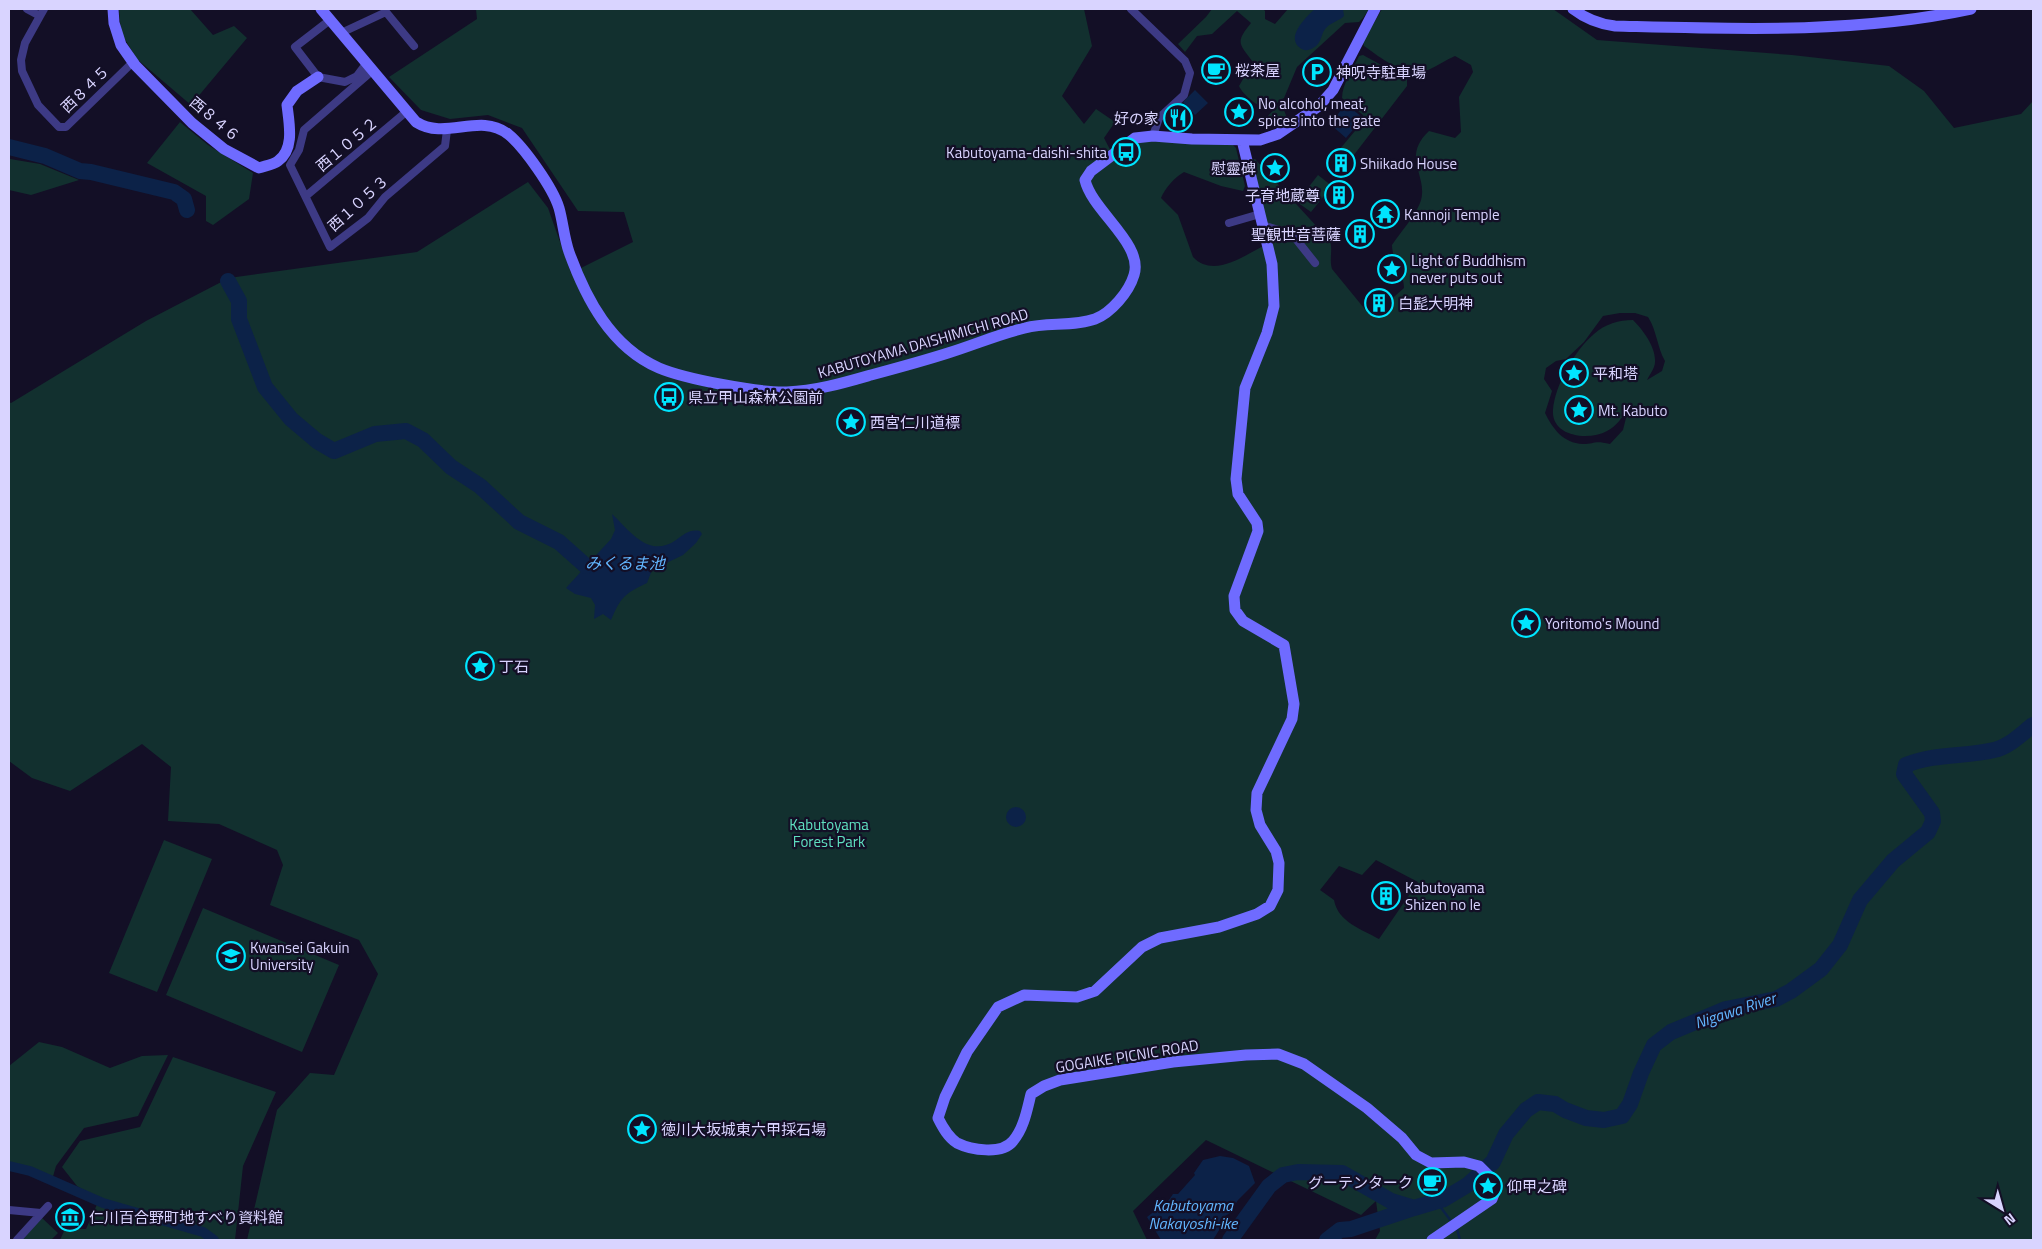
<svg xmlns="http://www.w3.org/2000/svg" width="2042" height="1249" font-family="'Titillium Web','Noto Sans JP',sans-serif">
<rect width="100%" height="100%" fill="#130f26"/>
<!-- green -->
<path fill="#12302f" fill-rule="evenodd" d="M 119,9 L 190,9 L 213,35 L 234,26 L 247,38 L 191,105 L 137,59 L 121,33 Z
M 476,9 L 1084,9 L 1092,46 L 1062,96 L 1084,124 L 1096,109 L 1115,122 L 1104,138 L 1117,163 L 1138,143 L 1148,141 L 1232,144 L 1236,148 L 1245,186 L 1243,191 L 1221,186 L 1184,172 C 1175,177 1165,188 1161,198 L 1178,215 L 1193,257 C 1214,279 1245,255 1267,244 L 1251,163 L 1253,160 L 1255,159 L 1330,241 C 1333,250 1329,259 1332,269 L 1368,313 L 1378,311 L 1404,288 C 1404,273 1392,260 1392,245 C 1400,233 1415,216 1420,203 C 1430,177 1400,158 1429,131 L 1455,138 L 1461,132 L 1459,97 L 1473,72 L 1471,65 L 1455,56 C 1446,60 1437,66 1428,70 C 1406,79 1380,57 1364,46 L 1363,42 L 1382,9 L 1553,9 L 1597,40 L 1792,55 L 1889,66 L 1924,91 L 1954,128 L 2021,114 L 2033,101 L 2033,1240 L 1375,1240 L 1380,1231 L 1376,1201 L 1361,1215 L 1206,1140 L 1133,1211 L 1147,1240 L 247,1240 L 277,1110 L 310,1073 L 334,1075 L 378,974 L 359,940 L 270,905 L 283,865 L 277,850 L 219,824 L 168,821 L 171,767 L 142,744 L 70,791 L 32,778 L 9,761 L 9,402 L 11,403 L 146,321 L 229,278 L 417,252 L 528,182 L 548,208 L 571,273 L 633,242 L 624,212 L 578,211 L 522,128 L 488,115 L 450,119 L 421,110 L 389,77 L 477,19 ZM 1620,313 L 1635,313 L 1648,317 C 1657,331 1657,347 1665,361 L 1662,371 L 1647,380 C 1650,374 1655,368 1655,362 C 1656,347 1643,330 1633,320 C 1619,320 1605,324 1594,334 C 1575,350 1555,385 1553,410 C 1551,437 1589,441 1607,431 C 1617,426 1621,418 1628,410 L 1623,430 L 1610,444 C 1594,440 1595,444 1583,444 C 1563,443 1553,429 1545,413 L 1552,391 L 1544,379 L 1546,368 L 1556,361 L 1566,359 L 1584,342 L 1603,316 ZM 1376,860 L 1418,882 L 1379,939 C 1361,929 1338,922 1334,900 L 1320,890 L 1339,866 L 1362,875 Z
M 1212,9 L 1263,9 L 1265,11 L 1265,19 L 1275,24 L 1288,9 L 1369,9 L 1363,18 L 1359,22 L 1345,23 L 1297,67 L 1284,98 L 1269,109 C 1259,108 1243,95 1239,86 L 1253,62 C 1239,43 1235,43 1251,23 L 1237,11 L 1212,34 L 1197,36 L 1185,52 L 1178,44 L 1206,17 Z
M 1363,55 L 1407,79 L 1407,86 L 1350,160 L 1340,155 L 1339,150 L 1365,119 L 1363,115 L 1342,98 C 1342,84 1353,69 1359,56 Z
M 1279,104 L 1282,105 L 1287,118 L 1286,121 L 1276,127 L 1265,119 Z
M 180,122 L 208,145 L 253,173 L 249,199 L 213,225 L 206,221 L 206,196 L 147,163 Z
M 10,159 L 40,164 L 79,180 L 31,195 L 9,190 Z
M 1318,175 L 1332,186 L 1311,212 L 1297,202 Z
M 164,840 L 212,859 L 157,992 L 109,973 Z
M 203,908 L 339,965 L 302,1052 L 166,995 Z
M 39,1042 L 62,1047 L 110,1068 L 142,1056 L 168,1055 L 138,1116 L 84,1128 L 56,1166 L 52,1180 L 43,1175 L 9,1168 L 9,1066 Z
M 173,1057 L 276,1092 L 243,1166 L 235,1240 L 60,1240 L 65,1229 L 86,1229 L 99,1200 L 77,1186 L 62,1167 L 80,1141 L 140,1127 Z
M 42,1218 L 58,1233 L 51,1240 L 22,1240 Z"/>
<!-- water -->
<path fill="#0c2248" d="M 1315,9 L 1343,9 L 1344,16 C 1339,21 1332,22 1327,27 C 1320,33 1323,43 1313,48 C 1308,51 1303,51 1299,47 C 1286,36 1307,16 1315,9 Z
M 1195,90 L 1208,103 L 1195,115 L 1183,102 Z
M 1346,104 L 1363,118 L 1346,138 L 1330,124 Z
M 612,514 C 630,531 649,559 676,540 C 685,534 689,529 700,531 L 702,534 L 696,543 L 683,555 L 652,570 L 647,583 C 624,594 621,597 611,620 L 603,614 L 594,619 L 595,605 L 591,598 L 575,594 L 566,588 L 611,539 L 615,530 Z
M1006 817a10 10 0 1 1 20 0a10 10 0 1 1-20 0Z
M 1220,1156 L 1233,1158 L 1249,1166 L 1255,1183 L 1238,1200 L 1230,1213 L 1220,1219 L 1221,1227 L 1213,1240 L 1161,1240 L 1147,1217 L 1169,1200 L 1173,1194 L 1178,1194 L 1195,1175 L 1194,1173 L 1203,1160 Z"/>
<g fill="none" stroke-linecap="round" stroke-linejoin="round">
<!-- stream -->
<path stroke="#0c2248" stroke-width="2.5" d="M 1434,1203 L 1439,1205 L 1451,1221
M 1457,1229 L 1460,1240"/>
<!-- canal -->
<path stroke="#0c2248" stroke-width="10" d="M 9,1166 L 30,1171 L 103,1203 L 203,1232 L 214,1240"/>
<!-- river -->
<path stroke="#0c2248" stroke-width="16" d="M 9,147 L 45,156 L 80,171 L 91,172 L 174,192 L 184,199 L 187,210
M 228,281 L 239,301 L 239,319 L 265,387 L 291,419 L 317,441 L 334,451 L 375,434 L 406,431 L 423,440 L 451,467 L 480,486 L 519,522 L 559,542 L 586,566
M 1230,1240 L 1269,1186 L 1283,1175 L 1298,1172 L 1342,1173 L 1391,1201 L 1414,1208 L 1444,1199 L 1469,1184 L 1493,1162 L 1506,1134 L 1526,1110 L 1538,1102 L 1555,1104 L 1565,1110 L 1586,1118 L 1604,1120 L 1622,1116 L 1630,1104 L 1641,1073 L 1654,1045 L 1671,1032 L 1726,1009 L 1776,999 L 1791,991 L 1821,969 L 1840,945 L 1860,900 L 1893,861 L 1928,832 L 1933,821 L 1932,813 L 1904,774 L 1906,765 C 1935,753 1965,757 1994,750 C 2009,747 2021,734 2033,725
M 1327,1240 L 1340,1230 L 1351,1229 L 1414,1208"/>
<!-- street -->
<path stroke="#3d3a85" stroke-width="8" d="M 27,9 L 40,16 L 44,9
M 1131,9 L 1185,61 L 1190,73 L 1184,95 L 1159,118 L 1153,136
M 40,16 L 25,43 L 21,60 L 22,71 L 38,105 L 59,127 L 66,127 L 133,62
M 330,20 L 295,47 L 318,77 L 345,82 L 357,76 L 366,64
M 341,33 L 386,12 L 414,46
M 372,71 L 304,130 L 299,150 L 290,165 L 330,247 L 368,218 L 385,197 L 445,146 L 447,130
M 306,196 L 406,112
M 1229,223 L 1260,214
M 1262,225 L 1292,234 L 1315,263
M 9,1210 L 41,1213
M 17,1240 L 48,1206"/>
<!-- secondary -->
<path stroke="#6f6bff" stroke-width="11" d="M 113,9 L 114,23 L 121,45 L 135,65 L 192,123 L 224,149 L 259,168 C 264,166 273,165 278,161 C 295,149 289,123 287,105 L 297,91 L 318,77
M 321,9 L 416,122 C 446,141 479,112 508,134 C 524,147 553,188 559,208 C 563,222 564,238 569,252 C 586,299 611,347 659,368 C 685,379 759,393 787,392 C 816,391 843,383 871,375 C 897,368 923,361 948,353 C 974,345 999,334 1025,328 C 1047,322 1073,327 1095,319 C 1111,313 1129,292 1134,275 C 1144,244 1092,211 1085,180 L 1091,171 L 1135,138 L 1153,136 L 1192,139 L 1260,140 L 1278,134 L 1319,106 L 1333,90 L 1375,9
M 1573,9 C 1586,19 1598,24 1615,26 C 1733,29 1855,34 1971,9
M 1242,140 L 1272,264 L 1274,306 L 1267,333 L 1245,388 L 1236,479 L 1238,494 L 1257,523 L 1258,531 L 1234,596 L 1235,610 L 1243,621 L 1284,645 L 1294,704 L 1292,719 L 1257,793 L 1256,810 L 1260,825 L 1276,851 L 1279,863 L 1278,890 L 1270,906 L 1257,914 L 1219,927 L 1160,938 L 1142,947 L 1095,991 L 1077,997 L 1024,995 L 998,1007 L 967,1052 L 945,1097 L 938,1118 C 943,1128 948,1137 957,1143 C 971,1150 1002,1155 1013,1141 C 1024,1128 1027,1110 1031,1094 L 1044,1086 L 1060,1080 L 1173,1062 L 1246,1055 L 1278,1054 L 1304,1064 L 1367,1108 L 1402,1138 L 1416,1155 L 1431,1163 L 1464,1162 L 1479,1166 L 1489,1176 L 1496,1189 L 1492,1199 L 1432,1240"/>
</g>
<!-- icons -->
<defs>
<symbol id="cafe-ring" viewBox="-11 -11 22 22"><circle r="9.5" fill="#130f26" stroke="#00e5ff" stroke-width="1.5"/><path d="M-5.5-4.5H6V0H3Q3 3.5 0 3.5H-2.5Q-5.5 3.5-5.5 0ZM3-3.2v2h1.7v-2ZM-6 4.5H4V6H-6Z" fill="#00e5ff"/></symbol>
<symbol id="parking-ring" viewBox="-11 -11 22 22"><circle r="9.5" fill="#130f26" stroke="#00e5ff" stroke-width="1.5"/><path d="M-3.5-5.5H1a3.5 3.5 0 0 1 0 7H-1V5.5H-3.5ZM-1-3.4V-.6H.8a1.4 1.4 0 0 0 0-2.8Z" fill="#00e5ff"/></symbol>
<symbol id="sight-ring" viewBox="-11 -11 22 22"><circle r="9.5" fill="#130f26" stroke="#00e5ff" stroke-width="1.5"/><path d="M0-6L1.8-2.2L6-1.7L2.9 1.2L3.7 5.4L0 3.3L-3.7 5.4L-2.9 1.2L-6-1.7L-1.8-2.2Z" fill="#00e5ff"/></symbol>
<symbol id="restaurant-ring" viewBox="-11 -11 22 22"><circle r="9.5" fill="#130f26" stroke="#00e5ff" stroke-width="1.5"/><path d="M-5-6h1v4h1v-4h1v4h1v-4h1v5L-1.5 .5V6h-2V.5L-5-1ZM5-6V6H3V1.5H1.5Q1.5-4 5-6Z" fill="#00e5ff"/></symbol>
<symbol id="bus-ring" viewBox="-11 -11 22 22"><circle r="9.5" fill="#130f26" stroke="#00e5ff" stroke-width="1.5"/><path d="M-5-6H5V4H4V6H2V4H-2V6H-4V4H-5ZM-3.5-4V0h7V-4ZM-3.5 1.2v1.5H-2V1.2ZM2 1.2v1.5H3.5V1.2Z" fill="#00e5ff"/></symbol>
<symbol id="building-ring" viewBox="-11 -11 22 22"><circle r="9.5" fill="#130f26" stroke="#00e5ff" stroke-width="1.5"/><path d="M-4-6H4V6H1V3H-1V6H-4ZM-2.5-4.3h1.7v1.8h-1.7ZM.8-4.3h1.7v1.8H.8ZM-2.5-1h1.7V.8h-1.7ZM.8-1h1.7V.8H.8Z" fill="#00e5ff"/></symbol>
<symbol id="temple-ring" viewBox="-11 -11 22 22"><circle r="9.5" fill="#130f26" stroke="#00e5ff" stroke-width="1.5"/><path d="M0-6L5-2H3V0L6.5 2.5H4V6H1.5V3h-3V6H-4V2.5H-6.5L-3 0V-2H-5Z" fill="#00e5ff"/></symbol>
<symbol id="university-ring" viewBox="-11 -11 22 22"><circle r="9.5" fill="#130f26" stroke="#00e5ff" stroke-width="1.5"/><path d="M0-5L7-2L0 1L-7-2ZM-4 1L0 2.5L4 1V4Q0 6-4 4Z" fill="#00e5ff"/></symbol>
<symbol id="museum-ring" viewBox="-11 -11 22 22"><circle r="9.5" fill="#130f26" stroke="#00e5ff" stroke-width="1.5"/><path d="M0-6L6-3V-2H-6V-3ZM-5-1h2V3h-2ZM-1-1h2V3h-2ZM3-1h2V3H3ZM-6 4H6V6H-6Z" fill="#00e5ff"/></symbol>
</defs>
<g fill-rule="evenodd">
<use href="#cafe-ring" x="1200" y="54" width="32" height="32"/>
<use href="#parking-ring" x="1301" y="56" width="32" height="32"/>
<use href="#sight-ring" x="1223" y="96" width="32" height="32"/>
<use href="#restaurant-ring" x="1162" y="102" width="32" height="32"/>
<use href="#bus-ring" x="1110" y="136" width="32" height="32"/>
<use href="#building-ring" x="1325" y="147" width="32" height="32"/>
<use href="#sight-ring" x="1259" y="152" width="32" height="32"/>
<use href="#building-ring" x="1323" y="179" width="32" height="32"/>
<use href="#temple-ring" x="1369" y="198" width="32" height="32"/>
<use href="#building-ring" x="1344" y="218" width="32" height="32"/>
<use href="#sight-ring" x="1376" y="253" width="32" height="32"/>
<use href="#building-ring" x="1363" y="287" width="32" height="32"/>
<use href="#sight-ring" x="1558" y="357" width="32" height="32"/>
<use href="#bus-ring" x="653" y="381" width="32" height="32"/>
<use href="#sight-ring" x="1563" y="394" width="32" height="32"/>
<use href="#sight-ring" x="835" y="406" width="32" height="32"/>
<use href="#sight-ring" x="1510" y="607" width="32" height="32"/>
<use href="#sight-ring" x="464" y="650" width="32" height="32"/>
<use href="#building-ring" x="1370" y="880" width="32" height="32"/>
<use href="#university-ring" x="215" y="940" width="32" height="32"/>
<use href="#sight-ring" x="626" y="1113" width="32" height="32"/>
<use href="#cafe-ring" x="1416" y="1166" width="32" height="32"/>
<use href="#sight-ring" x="1472" y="1170" width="32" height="32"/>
<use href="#museum-ring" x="54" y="1201" width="32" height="32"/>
</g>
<g text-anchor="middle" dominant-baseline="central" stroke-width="4.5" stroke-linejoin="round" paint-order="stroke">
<!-- poi labels -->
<g font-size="15" fill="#d9d4ff" stroke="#130f26" text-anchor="start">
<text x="1235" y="70">桜茶屋</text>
<text x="1336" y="72">神呪寺駐車場</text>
<text x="1258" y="103">No alcohol, meat,<tspan x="1258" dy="17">spices into the gate</tspan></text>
<text x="1159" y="118" text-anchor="end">好の家</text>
<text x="1107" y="152" text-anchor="end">Kabutoyama-daishi-shita</text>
<text x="1360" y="163">Shiikado House</text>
<text x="1256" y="168" text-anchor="end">慰靈碑</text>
<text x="1320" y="195" text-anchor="end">子育地蔵尊</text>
<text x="1404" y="214">Kannoji Temple</text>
<text x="1341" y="234" text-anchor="end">聖観世音菩薩</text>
<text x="1411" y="260">Light of Buddhism<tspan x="1411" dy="17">never puts out</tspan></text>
<text x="1398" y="303">白髭大明神</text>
<text x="1593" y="373">平和塔</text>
<text x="688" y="397">県立甲山森林公園前</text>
<text x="1598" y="410">Mt. Kabuto</text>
<text x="870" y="422">西宮仁川道標</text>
<text x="1545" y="623">Yoritomo's Mound</text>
<text x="499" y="666">丁石</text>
<text x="1405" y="887">Kabutoyama<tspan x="1405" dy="17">Shizen no Ie</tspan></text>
<text x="250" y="947">Kwansei Gakuin<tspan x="250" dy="17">University</tspan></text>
<text x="661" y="1129">徳川大坂城東六甲採石場</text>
<text x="1413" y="1182" text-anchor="end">グーテンターク</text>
<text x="1507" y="1186">仰甲之碑</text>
<text x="89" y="1217">仁川百合野町地すべり資料館</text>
</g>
<!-- street labels -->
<g font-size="15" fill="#d9d4ff" stroke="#130f26">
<text transform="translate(85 89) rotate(-44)">西８４５</text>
<text transform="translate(215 119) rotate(40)">西８４６</text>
<text transform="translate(347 144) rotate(-40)">西１０５２</text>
<text transform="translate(358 203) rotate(-42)">西１０５３</text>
<text transform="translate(923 343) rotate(-16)">KABUTOYAMA DAISHIMICHI ROAD</text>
<text transform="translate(1127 1056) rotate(-9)">GOGAIKE PICNIC ROAD</text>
</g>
<!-- park labels -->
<g font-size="15" fill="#5fe0c0" stroke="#130f26">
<text x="829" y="824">Kabutoyama<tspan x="829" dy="17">Forest Park</tspan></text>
</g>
<!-- water labels -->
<g font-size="16" font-style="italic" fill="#62b6ff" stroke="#130f26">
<text x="625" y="563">みくるま池</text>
<text transform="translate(1735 1010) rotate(-18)">Nigawa River</text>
<text x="1193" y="1205">Kabutoyama<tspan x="1193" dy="18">Nakayoshi-ike</tspan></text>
</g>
</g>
<!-- border -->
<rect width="2042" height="1249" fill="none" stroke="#d9d4ff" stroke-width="20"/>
<!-- north arrow -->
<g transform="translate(2002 1209) rotate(143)" stroke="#130f26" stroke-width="4" paint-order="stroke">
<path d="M0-4L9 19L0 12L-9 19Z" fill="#d9d4ff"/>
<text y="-8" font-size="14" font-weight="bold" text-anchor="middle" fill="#d9d4ff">N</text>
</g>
</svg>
